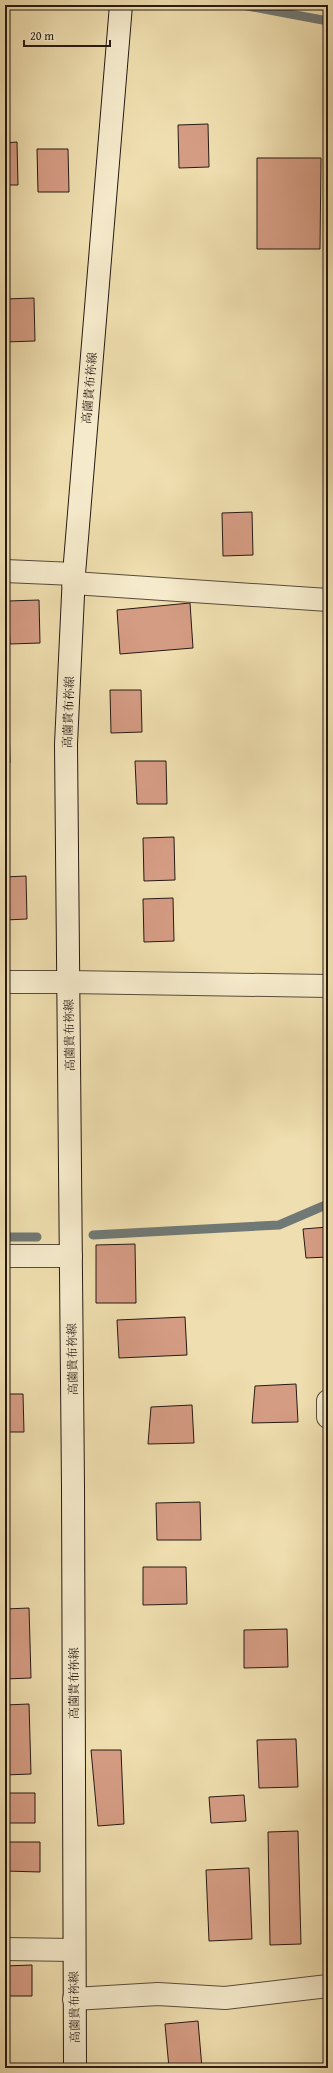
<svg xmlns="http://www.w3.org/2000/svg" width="333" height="2073" font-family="'Gentium Book Plus','Noto Serif JP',serif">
<rect width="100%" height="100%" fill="#efdeaf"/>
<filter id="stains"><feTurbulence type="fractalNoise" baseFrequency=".005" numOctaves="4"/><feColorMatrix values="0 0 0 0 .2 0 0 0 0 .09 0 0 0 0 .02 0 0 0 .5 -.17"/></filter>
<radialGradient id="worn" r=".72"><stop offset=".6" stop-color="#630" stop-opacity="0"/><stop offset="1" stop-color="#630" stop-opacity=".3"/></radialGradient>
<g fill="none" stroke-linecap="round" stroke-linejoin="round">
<!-- stream -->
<path stroke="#707975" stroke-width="9" d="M 242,5 L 328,21
M 93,1235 L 279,1225 L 328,1204
M 5,1237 L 37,1237"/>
</g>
<!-- building -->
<path fill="#d59c84" stroke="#271a13" d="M 208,124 L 209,167 L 179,168 L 178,125 Z
M 17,142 L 18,185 L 5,185 L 5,143 Z
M 37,149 L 68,149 L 69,192 L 38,192 Z
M 257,158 L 321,158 L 320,249 L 257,249 Z
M 34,298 L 35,341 L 5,342 L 5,299 Z
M 252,512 L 253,555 L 223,556 L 222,513 Z
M 39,600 L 40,643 L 10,644 L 8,601 Z
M 190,603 L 193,648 L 120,654 L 117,610 Z
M 110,690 L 141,690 L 142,732 L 111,733 Z
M 5,720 L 9,720 L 10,763 L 5,763 Z
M 135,761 L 166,761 L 167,804 L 137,804 Z
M 174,837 L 175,880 L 144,881 L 143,838 Z
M 26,876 L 27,919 L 5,920 L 5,877 Z
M 173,898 L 174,941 L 144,942 L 143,899 Z
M 328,1227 L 328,1257 L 306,1258 L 303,1229 Z
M 135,1244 L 136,1303 L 96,1303 L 96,1245 Z
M 185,1317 L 187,1355 L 119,1358 L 117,1320 Z
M 296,1384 L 298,1422 L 252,1423 L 255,1386 Z
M 5,1394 L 23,1394 L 24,1432 L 5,1432 Z
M 192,1405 L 194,1443 L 148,1444 L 151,1407 Z
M 200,1502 L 201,1540 L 157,1540 L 156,1503 Z
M 143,1567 L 186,1567 L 187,1604 L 143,1605 Z
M 29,1608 L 31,1678 L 5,1679 L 5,1609 Z
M 287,1629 L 288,1667 L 244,1668 L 244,1630 Z
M 29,1704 L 31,1774 L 5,1775 L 5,1705 Z
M 296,1739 L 298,1787 L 259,1788 L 257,1740 Z
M 91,1750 L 121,1750 L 124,1824 L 98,1826 Z
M 5,1793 L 35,1793 L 35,1823 L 5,1823 Z
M 244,1795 L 246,1821 L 211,1823 L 209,1797 Z
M 298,1831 L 301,1944 L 270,1945 L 268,1832 Z
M 5,1842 L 40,1842 L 40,1872 L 5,1871 Z
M 249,1868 L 252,1939 L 209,1941 L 206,1870 Z
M 32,1965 L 32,1996 L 5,1996 L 5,1966 Z
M 198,2021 L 202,2068 L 169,2068 L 165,2024 Z"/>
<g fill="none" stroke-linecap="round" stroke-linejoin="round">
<defs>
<path id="minor" d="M 5,571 L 74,574
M 73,583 L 328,600
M 68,982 L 328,986
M 5,1256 L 71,1256
M 328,1401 L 328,1417
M 5,1949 L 74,1950
M 74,1999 L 158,1994 L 225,1998 L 328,1986"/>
<path id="tertiary" d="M 5,982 L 68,982"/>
<path id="secondary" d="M 75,2068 L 73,1486 L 66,744 L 74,574 L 121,5"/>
</defs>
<!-- minor casing -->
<use href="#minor" stroke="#594b3a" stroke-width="24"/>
<!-- tertiary casing -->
<use href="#tertiary" stroke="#594b3a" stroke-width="24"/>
<!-- secondary casing -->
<use href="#secondary" stroke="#271a13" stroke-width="24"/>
<!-- minor -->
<use href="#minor" stroke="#f5eacb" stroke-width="22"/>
<!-- tertiary -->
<use href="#tertiary" stroke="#f5eacb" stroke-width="22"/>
<!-- secondary -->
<use href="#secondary" stroke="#f5eacb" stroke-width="22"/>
</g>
<g text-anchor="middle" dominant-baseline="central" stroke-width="3.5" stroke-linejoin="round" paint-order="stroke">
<!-- street labels -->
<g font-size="12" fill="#271a13" stroke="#f5eacb">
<text transform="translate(89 388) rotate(-85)">高薗貴布祢線</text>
<text transform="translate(68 712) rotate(-88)">高薗貴布祢線</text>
<text transform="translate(69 1035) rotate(-91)">高薗貴布祢線</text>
<text transform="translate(72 1359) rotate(-91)">高薗貴布祢線</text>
<text transform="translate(73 1683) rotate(-90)">高薗貴布祢線</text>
<text transform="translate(74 2007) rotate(-91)">高薗貴布祢線</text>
</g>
</g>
<!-- margin -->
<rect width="333" height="2073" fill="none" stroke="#efdeaf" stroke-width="20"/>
<rect x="6" y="6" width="321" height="2061" fill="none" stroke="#271a13" stroke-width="2"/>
<rect x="10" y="10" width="313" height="2053" fill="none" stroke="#271a13"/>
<!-- scale -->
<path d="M24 40v6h86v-6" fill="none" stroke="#271a13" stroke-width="2"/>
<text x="30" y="40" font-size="12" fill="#271a13" stroke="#f5eacb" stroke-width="3" paint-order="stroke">20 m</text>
<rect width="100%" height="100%" filter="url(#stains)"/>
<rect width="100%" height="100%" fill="url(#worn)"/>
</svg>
